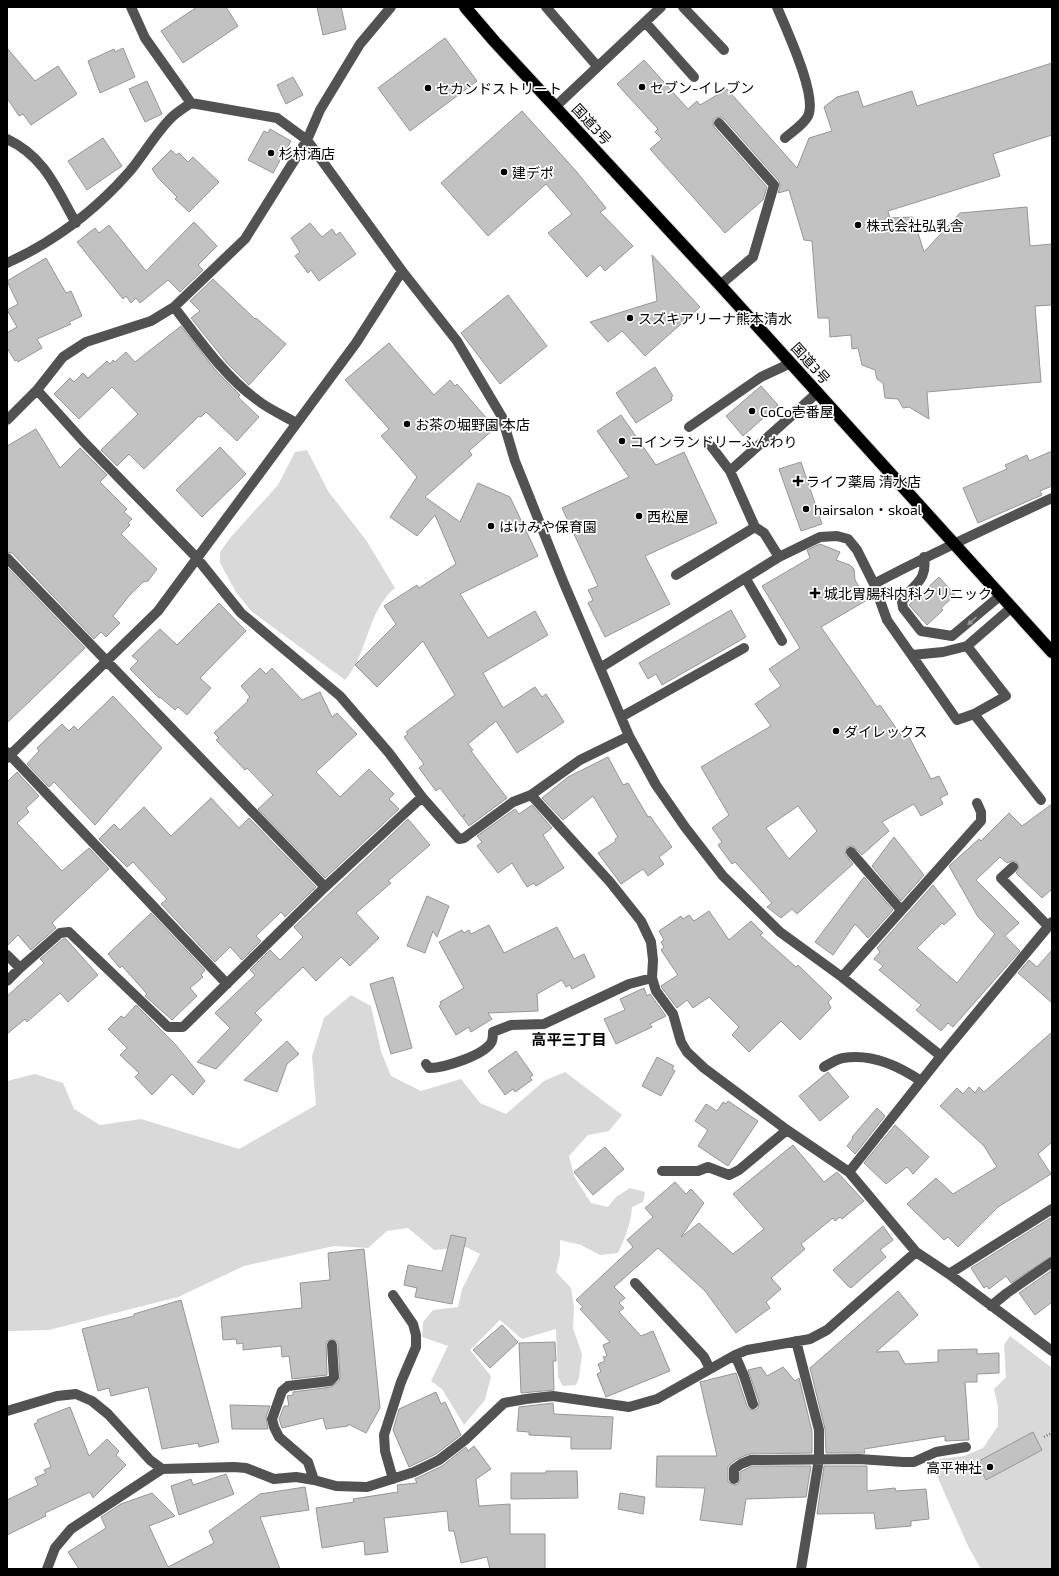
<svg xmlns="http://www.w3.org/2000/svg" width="1059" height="1576" font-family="'Exo 2','Noto Sans JP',sans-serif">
<rect width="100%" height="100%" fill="#fff"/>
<!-- green -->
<path fill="#d9d9d9" d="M 307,450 L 328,491 L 366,540 L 395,588 C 367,611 368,654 345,680 L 251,611 L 236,592 L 220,563 L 220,552 L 230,538 L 278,485 L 295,452 Z
M 351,995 L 371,1006 L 381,1051 L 391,1076 L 421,1091 L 461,1079 L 480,1103 L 506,1114 L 544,1081 L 565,1072 L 622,1115 L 609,1131 L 588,1135 L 569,1156 L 574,1176 L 591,1203 L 608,1207 L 616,1197 L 630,1188 L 645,1192 L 643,1202 L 632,1207 C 631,1224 625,1238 618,1253 L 600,1255 L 581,1245 L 560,1240 L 560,1255 L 556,1272 L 571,1288 L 574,1307 L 573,1328 L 582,1354 L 579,1378 L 576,1385 L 563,1386 L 558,1377 L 556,1329 L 522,1339 L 500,1320 L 470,1350 L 491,1376 L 485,1400 L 464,1425 L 442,1389 L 431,1381 L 448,1346 L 422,1337 L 423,1322 L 433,1310 L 458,1307 L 462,1289 L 480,1254 L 466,1247 L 434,1250 L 408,1228 L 387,1231 L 368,1248 L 334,1246 L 244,1266 L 178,1297 L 49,1330 L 7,1331 L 7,1081 L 35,1074 L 63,1083 L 74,1109 L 100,1125 L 141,1119 L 239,1149 L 316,1105 L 312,1056 L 324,1018 Z
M 1010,1336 L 1052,1368 L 1052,1569 L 981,1569 L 969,1548 L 933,1467 L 940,1459 L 964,1456 L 983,1448 L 998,1426 L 998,1407 L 994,1389 L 1006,1377 L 1004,1345 Z"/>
<!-- building -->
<path fill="#c2c2c2" stroke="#969696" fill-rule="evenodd" d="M 197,7 L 226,7 L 238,26 L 183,63 L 161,31 Z
M 317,7 L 341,7 L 346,29 L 323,35 Z
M 445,38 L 477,81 L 410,131 L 378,88 Z
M 7,48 L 35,81 L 58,66 L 77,94 L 31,125 L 23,114 L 19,116 L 7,98 Z
M 123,48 L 135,77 L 100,93 L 88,61 L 114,49 L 115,52 Z
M 644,60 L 688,109 L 697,101 L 700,105 L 727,89 L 797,168 L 809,138 L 832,131 L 824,107 L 837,97 L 858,91 L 863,107 L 912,91 L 917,106 L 1052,63 L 1052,135 L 993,154 L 1000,176 L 888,211 L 890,218 L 913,217 L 924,252 L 960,213 L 1027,207 L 1030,246 L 1052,244 L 1052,305 L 1035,306 L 1041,382 L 927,392 L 929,419 L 909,407 L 903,408 L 898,399 L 885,398 L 883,383 L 877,379 L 875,370 L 862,365 L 858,348 L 852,349 L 851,335 L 830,337 L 829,318 L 818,318 L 812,241 L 804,240 L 789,190 L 778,193 L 780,186 L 779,181 L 724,119 L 721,117 L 715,118 L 713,121 L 714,127 L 767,187 L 763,200 L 725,233 L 650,149 L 662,139 L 655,132 L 658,129 L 617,84 Z
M 293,77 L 303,95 L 286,104 L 277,85 Z
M 147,81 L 162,114 L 145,122 L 129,89 Z
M 522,111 L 576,171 L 606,208 L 600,212 L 633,246 L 605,271 L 600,265 L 587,277 L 548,233 L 572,214 L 546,184 L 488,236 L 441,183 Z
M 270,129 L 291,141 L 273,173 L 248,160 L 264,131 L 268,133 Z
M 103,138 L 122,166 L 87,190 L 68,161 Z
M 171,150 L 176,155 L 179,153 L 188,162 L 193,157 L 219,182 L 189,212 L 175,199 L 177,197 L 158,178 L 152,169 Z
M 194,222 L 217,246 L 198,265 L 203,270 L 180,292 L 168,280 L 140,303 L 136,298 L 131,303 L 126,296 L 123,299 L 77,242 L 95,228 L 99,233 L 109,225 L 146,271 Z
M 310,223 L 322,237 L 332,229 L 336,235 L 340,232 L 356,254 L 319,281 L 311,270 L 308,273 L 295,256 L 300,252 L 291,238 Z
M 652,255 L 700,307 L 645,356 L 622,331 L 608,342 L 590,322 L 657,301 Z
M 46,258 L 66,293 L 71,291 L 82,316 L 69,322 L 71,324 L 37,339 L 42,348 L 18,362 L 17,360 L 15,361 L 7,348 L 7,333 L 17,327 L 7,310 L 18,304 L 7,281 Z
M 213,279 L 255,319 L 256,318 L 286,344 L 249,385 L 227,363 L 191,318 L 200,311 L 190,301 Z
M 508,295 L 547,346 L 500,384 L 461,333 Z
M 181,326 L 217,372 L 240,395 L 238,397 L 259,417 L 237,441 L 206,412 L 201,417 L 199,416 L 144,469 L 129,454 L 117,466 L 101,450 L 138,414 L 112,387 L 79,419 L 54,394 L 70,378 L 74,382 L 83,373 L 88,378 L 107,361 L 110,364 L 113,360 L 115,362 L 126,352 L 135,362 Z
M 389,343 L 434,395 L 450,380 L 455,386 L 457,384 L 495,428 L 469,451 L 472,455 L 425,497 L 460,522 L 478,483 L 510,497 L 538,556 L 460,594 L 488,638 L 535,611 L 548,635 L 483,673 L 503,708 L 535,687 L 542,697 L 546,694 L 564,722 L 517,753 L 496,721 L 468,744 L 473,750 L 471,751 L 507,798 L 469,826 L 463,818 L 465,814 L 462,817 L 440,788 L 436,791 L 419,768 L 424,764 L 404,737 L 408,734 L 406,732 L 455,695 L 423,641 L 377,687 L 355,665 L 396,624 L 384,606 L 417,585 L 419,588 L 456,564 L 435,515 L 417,536 L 390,517 L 417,477 L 381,436 L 389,429 L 345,380 Z
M 655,367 L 673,396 L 671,397 L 672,400 L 636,423 L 616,393 Z
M 761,386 L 778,405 L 743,436 L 726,416 Z
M 621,415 L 656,465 L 684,452 L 717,523 L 645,556 L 670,604 L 605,637 L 588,603 L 593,600 L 588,590 L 598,586 L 562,508 L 629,477 L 597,431 Z
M 36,429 L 60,468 L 80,448 L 107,475 L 100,482 L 127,509 L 124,512 L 132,519 L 128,523 L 130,525 L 121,534 L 157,569 L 148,581 L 143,582 L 129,596 L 113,616 L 120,623 L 106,637 L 101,632 L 94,639 L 12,553 L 7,552 L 7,446 Z
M 220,447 L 246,474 L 202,517 L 176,490 Z
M 1052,451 L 1052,486 L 1040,491 L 1042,495 L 978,523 L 963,488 L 1007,469 L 1005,465 L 1027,455 L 1029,461 Z
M 801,462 L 822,524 L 801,531 L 779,469 Z
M 820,544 L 840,552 L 836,560 L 850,565 L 854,569 L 855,580 L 867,600 L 821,627 L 877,707 L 880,705 L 903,738 L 908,735 L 931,779 L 939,776 L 948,794 L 940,798 L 943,804 L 921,816 L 914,804 L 882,822 L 889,831 L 862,855 L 853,846 L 847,847 L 845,854 L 853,864 L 797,914 L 792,909 L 781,918 L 767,907 L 772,903 L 735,862 L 732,864 L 718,845 L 722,842 L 712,828 L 729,815 L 701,767 L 771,726 L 755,704 L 781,686 L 769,669 L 800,648 L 762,586 L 810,558 L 807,550 ZM 798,806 L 817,831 L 789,859 L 766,828 Z
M 7,567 L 85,648 L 7,723 Z
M 939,577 L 955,595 L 941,608 L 943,610 L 927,625 L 909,605 Z
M 219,603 L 246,631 L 200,678 L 211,688 L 187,715 L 178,707 L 175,710 L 160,697 L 159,698 L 130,669 L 138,661 L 132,656 L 160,629 L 177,645 Z
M 731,610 L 746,637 L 662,685 L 656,674 L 648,679 L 639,663 Z
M 260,668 L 266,674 L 272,668 L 302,700 L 320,692 L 332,717 L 337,713 L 357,734 L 316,772 L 340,797 L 369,769 L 394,794 L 389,799 L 399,809 L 325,878 L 258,809 L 273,795 L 247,768 L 245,770 L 216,740 L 219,738 L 214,733 L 248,701 L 247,700 L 250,697 L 241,686 Z
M 113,696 L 162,748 L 95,825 L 54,782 L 49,787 L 27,764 L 39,751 L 37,748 L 62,724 L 69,731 L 74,726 L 78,730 Z
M 608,757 L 623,785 L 628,783 L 648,817 L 650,816 L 672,847 L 659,857 L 664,864 L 648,876 L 643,869 L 621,884 L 598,853 L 616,841 L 615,839 L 618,837 L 593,796 L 563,820 L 542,798 L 568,777 Z
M 17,772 L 39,796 L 26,808 L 29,812 L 17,823 L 62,871 L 89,848 L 109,869 L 52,923 L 56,928 L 31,950 L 18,935 L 7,946 L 7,782 Z
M 211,798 L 239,828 L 249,818 L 316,887 L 285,917 L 281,912 L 256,936 L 261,941 L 242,960 L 230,947 L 215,962 L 161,904 L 167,899 L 133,862 L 127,867 L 99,839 L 114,824 L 120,830 L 144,807 L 171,836 Z
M 1052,804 L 1052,889 L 1042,898 L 1016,873 L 1019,869 L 1017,862 L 1012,861 L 1007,863 L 1000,857 L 976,880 L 1019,923 L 1005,936 L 1020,951 L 953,1027 L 948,1023 L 941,1031 L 916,1010 L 921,1005 L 879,970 L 883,966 L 874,959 L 880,952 L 877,948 L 933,885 L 956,914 L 944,925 L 942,923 L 917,948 L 957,983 L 995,934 L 978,917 L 949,866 L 979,839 L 981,841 L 1009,813 L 1022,826 Z
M 532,805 L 552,828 L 543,835 L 564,868 L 536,886 L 534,883 L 527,887 L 512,863 L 498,873 L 477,846 L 482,842 L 477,836 L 515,809 L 519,814 Z
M 408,819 L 430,845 L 388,881 L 391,883 L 356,913 L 379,938 L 350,966 L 341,957 L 316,981 L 303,967 L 255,1013 L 262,1020 L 216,1069 L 197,1062 L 230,1028 L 215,1013 L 255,975 L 250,970 L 270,950 L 280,960 L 303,937 L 294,927 Z
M 894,837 L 924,875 L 901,901 L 872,866 Z
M 864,877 L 893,910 L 868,938 L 855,924 L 833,955 L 815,942 Z
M 427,896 L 449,906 L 437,937 L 433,931 L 425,953 L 407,946 Z
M 709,911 L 729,940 L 751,921 L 763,933 L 760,935 L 796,967 L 798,965 L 832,998 L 828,1002 L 831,1008 L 800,1040 L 781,1021 L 749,1052 L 732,1035 L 739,1027 L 709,997 L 693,1008 L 687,1000 L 677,1008 L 662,988 L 661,986 L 678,975 L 661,950 L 664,947 L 661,942 L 664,940 L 659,931 L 681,916 L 683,919 L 689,915 L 694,921 Z
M 151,913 L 205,970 L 201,975 L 203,977 L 190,988 L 197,996 L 172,1020 L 145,996 L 147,994 L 122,966 L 120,968 L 108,954 Z
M 489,925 L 504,953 L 557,927 L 574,959 L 584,954 L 595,977 L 572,989 L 570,985 L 566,987 L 562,980 L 537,994 L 538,1011 L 488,1013 L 492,1019 L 471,1032 L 469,1027 L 456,1035 L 439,1006 L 441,1004 L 440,1002 L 464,988 L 439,942 L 462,930 L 464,933 L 469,930 L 471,934 Z
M 63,939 L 66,939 L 98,975 L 68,1002 L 60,993 L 27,1022 L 25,1019 L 7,1034 L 7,996 L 44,963 L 40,959 Z
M 1052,950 L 1052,1003 L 1018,973 L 1029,960 L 1037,967 Z
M 393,977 L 412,1048 L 391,1054 L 370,984 Z
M 644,988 L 647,996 L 650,994 L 666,1016 L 650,1024 L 652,1027 L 616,1044 L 604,1019 L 625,1010 L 620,999 Z
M 136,1005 L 175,1044 L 205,1081 L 193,1095 L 172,1074 L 152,1095 L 135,1077 L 139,1073 L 120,1055 L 127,1048 L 108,1029 L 121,1016 L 124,1018 Z
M 1052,1032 L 1052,1142 L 1038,1154 L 1051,1174 L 998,1207 L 958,1247 L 948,1237 L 944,1240 L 907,1204 L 936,1178 L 953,1194 L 997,1167 L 984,1146 L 940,1106 L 957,1088 L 963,1094 L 969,1087 L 975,1093 L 979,1087 L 984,1092 Z
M 287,1041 L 299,1054 L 287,1064 L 277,1092 L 244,1080 Z
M 516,1051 L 533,1075 L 530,1077 L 532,1080 L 515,1092 L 513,1089 L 505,1095 L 488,1071 Z
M 657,1057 L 674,1066 L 672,1069 L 675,1071 L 661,1096 L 642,1086 Z
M 828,1072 L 849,1097 L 820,1121 L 799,1096 Z
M 728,1101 L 758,1121 L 728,1166 L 698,1146 L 708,1130 L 695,1121 L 706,1104 L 717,1111 L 723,1102 L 726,1104 Z
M 877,1108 L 885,1116 L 855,1154 L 847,1146 L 853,1138 L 852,1137 Z
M 895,1125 L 929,1157 L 913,1174 L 907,1167 L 886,1184 L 864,1163 Z
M 793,1145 L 824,1182 L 837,1172 L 864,1201 L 842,1219 L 840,1217 L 835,1221 L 833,1218 L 801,1244 L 805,1249 L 771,1278 L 781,1289 L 766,1302 L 770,1308 L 736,1333 L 705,1291 L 658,1248 L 614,1287 L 625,1298 L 619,1303 L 624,1308 L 619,1312 L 641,1336 L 653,1331 L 670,1371 L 606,1397 L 597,1374 L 601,1372 L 598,1364 L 605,1361 L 603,1357 L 607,1356 L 603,1345 L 610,1342 L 580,1309 L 583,1307 L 576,1300 L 633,1247 L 627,1240 L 653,1217 L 645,1208 L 675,1182 L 686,1194 L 691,1189 L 704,1203 L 681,1237 L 699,1223 L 733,1254 L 764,1229 L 733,1194 Z
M 605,1147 L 624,1169 L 593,1195 L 574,1172 Z
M 1052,1217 L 1052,1256 L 1011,1283 L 1006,1276 L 989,1289 L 987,1286 L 984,1288 L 971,1268 Z
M 883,1226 L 893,1240 L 880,1250 L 886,1257 L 851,1288 L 848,1286 L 833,1270 Z
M 451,1235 L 466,1238 L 452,1304 L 415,1297 L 417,1288 L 404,1285 L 408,1265 L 442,1271 Z
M 364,1249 L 380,1408 L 366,1433 L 348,1424 L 348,1426 L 326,1429 L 323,1418 L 282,1428 L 279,1419 L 284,1406 L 289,1406 L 287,1396 L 293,1395 L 293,1392 L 331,1387 L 339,1381 L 340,1377 L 338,1342 L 332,1339 L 326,1342 L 327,1375 L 292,1379 L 289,1356 L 282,1357 L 281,1346 L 243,1350 L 243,1343 L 237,1344 L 236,1339 L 223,1340 L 221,1317 L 302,1308 L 300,1283 L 330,1280 L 328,1253 Z
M 1052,1270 L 1052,1302 L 1035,1315 L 1019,1293 Z
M 898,1291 L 918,1315 L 876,1352 L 898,1351 L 905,1364 L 938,1362 L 938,1350 L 977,1349 L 977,1354 L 999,1353 L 999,1373 L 977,1374 L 977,1382 L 965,1382 L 969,1440 L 945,1441 L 945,1436 L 864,1449 L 865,1453 L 826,1453 L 825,1429 L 810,1368 Z
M 181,1300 L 219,1442 L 199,1447 L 198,1443 L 162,1449 L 148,1387 L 111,1396 L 109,1388 L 98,1391 L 82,1329 L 134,1316 L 134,1314 Z
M 502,1325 L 518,1342 L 490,1368 L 473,1350 Z
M 555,1342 L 556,1361 L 553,1361 L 554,1390 L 521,1393 L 519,1343 Z
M 761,1367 L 767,1376 L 783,1367 L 795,1381 L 799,1378 L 812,1431 L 812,1453 L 749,1454 L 737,1459 L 728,1466 L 728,1482 L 734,1485 L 738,1484 L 740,1479 L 740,1472 L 752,1466 L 811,1466 L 806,1497 L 746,1499 L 742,1525 L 700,1520 L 705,1488 L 656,1487 L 657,1456 L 717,1456 L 700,1382 L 736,1373 L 747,1406 L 749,1409 L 755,1410 L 758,1408 L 759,1402 L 748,1370 Z
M 436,1392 L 441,1404 L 445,1402 L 461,1435 L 436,1454 L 409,1467 L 393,1430 L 399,1409 Z
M 553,1403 L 554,1414 L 613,1417 L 611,1449 L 571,1449 L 571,1437 L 529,1435 L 529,1432 L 517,1431 L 519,1407 Z
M 230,1405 L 270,1406 L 266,1417 L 268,1429 L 232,1429 Z
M 70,1407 L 89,1456 L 107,1439 L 119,1451 L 116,1455 L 126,1465 L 93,1498 L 90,1492 L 45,1513 L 46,1516 L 7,1535 L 7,1500 L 38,1485 L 35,1478 L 46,1473 L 44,1470 L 51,1467 L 34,1424 L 38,1422 L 37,1420 Z
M 1033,1432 L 1042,1450 L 986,1480 L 977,1462 Z
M 474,1446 L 491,1469 L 476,1479 L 479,1506 L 510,1504 L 510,1534 L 545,1534 L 545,1569 L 490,1569 L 487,1557 L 461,1563 L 454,1531 L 449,1531 L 447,1511 L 384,1518 L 388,1552 L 365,1555 L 364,1541 L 322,1548 L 316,1508 L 354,1502 L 353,1499 L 398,1492 L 397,1485 L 417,1483 L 415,1479 L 442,1466 L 466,1447 L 468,1451 Z
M 824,1466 L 867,1466 L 867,1491 L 895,1488 L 896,1491 L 926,1489 L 929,1519 L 911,1521 L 911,1526 L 876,1529 L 874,1513 L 817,1514 Z
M 546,1471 L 577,1471 L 578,1498 L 511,1499 L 511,1473 L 546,1473 Z
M 226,1474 L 234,1494 L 179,1515 L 171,1486 L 191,1479 L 193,1485 Z
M 305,1487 L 309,1510 L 260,1517 L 280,1569 L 79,1569 L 68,1552 L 106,1528 L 101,1517 L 121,1504 L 152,1493 L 175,1516 L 149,1526 L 168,1567 L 214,1543 L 209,1531 L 260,1494 Z
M 620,1493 L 645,1497 L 643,1514 L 618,1509 Z"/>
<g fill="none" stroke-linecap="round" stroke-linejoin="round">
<defs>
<path id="highway" d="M 465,7 L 495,42 L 720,285 L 1052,652"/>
</defs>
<!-- highway casing -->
<use href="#highway" stroke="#dbdbdb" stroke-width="14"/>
<!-- path -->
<path stroke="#747474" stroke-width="2.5" stroke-dasharray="1 2" stroke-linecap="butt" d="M 1044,1437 L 1052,1433"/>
<!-- minor -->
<path stroke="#525252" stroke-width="10" d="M 131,7 L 145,38 L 191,103 L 277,118 L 307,140 L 402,271 L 457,341 L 502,417 L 515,461 L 563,581 L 629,736 L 656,785 L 685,827 L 723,876 L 780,932 L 842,977 L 941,1056
M 546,7 L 597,66
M 683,7 L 724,50
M 777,7 C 786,29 818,96 808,116 C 804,124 792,132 785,138
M 645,22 L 694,77
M 555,107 L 661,7
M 719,123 L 774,185 L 753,257 L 720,285
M 7,139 C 45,157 56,188 76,223
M 7,263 C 56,241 95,211 130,171 C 144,154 156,133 171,118 C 177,112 184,108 191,103
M 174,307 C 199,339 223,375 256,399 C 268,409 283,415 296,423
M 37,390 L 83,441 L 196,557 L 241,613 L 340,696 L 389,753 L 422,797 L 459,839 L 464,838 L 513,802 L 531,795 L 580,760 L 629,736
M 7,420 L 37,390 L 63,357 L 86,342 L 151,321 L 174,307 L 245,239 L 307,140 L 320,110 L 360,44 L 391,7
M 689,427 L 761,377 L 791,363
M 711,446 L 730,471 L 818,392
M 730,471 L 755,527 L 764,533 L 779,557
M 924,557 C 928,582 912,584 902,602 L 903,608 L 921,631 L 952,636 L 1001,595
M 7,558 L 325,887
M 676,575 L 755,527
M 746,579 L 782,641
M 874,584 C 932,553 992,526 1052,498
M 912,655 L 943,652 L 967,646 L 1012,607
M 600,668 L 779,557 L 820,537 L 837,536 L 848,539 L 857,550 L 874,584 L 887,620 L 957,720 L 974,714 L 1006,696 L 967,646
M 974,714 L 1041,800
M 621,717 L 744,648
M 7,752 L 227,984
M 7,758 L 158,611 L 356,343 L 402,271
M 531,795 L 610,882 L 641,921 L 651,942 L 653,960 L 652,978 L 656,991 L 673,1014 L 681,1042 L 687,1052 L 704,1068 L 787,1130 L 849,1172 L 916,1252 L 949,1274 L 1052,1351
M 851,852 L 901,910
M 1013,867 L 1001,878 L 1048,926
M 7,955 L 20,968 L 60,933 L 69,932 L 168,1027 L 183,1027 L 325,887 L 422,797
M 842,977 L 981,821 L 981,812 L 977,803
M 7,981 L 20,968
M 426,1064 L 429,1068 C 444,1068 486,1055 492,1041 C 493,1038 493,1034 493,1032 L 511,1025 L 544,1024 L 629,984 L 652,978
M 824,1067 C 829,1064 837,1059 843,1058 C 871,1053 899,1066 921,1081
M 662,1171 L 698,1171 L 708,1167 L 729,1175 L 739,1170 L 787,1130
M 849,1172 L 941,1056 L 1052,922
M 949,1274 L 1052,1209
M 635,1283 L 704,1357 L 710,1369
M 393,1295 L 413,1324 L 416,1335 L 416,1347 L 401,1382 L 384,1435 L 385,1451 L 393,1479
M 991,1306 L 1007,1293 L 1052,1262
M 796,1341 L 819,1430 L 819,1459 L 801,1569
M 735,1355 L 744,1376 L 753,1404
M 7,1411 L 57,1396 L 76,1394 L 92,1401 L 108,1414 L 150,1460 L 162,1469 L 234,1467 L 246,1468 L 274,1479 L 296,1477 L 314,1480 L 336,1486 L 367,1487 L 414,1472 L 439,1460 L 465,1440 L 504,1403 L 526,1399 L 553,1396 L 629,1407 L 657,1399 L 735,1355 L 747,1350 L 810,1339 L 827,1330 L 916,1252
M 734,1479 L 734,1469 L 741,1464 L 751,1460 L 859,1459 L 903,1462 L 914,1462 L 936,1452 L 966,1447
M 314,1480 L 308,1462 L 279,1437 L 274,1427 L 272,1419 L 282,1391 L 288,1386 L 330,1381 L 334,1377 L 332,1345
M 47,1569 L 55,1548 L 71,1529 L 162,1469"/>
<!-- highway -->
<use href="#highway" stroke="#000" stroke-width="12"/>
</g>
<!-- one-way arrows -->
<defs><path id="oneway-solid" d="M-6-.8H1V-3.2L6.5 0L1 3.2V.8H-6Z"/></defs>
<use fill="#979797" href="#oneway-solid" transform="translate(972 621) rotate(138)"/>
<!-- markers -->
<g fill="#000" stroke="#fff" stroke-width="1.5">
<circle cx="642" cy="87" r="4"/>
<circle cx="428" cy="88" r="4"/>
<circle cx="271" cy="153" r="4"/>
<circle cx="504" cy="172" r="4"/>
<circle cx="858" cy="225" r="4"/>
<circle cx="630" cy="318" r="4"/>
<circle cx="752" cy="411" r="4"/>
<circle cx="407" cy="424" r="4"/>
<circle cx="622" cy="441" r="4"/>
<path d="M796 475h4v4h4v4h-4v4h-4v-4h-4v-4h4z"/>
<circle cx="806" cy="509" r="4"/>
<circle cx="639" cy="516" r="4"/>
<circle cx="491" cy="526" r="4"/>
<path d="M813 587h4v4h4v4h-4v4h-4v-4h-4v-4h4z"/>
<circle cx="836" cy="731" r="4"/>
<circle cx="990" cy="1467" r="4"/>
</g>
<g text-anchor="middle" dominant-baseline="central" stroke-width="3.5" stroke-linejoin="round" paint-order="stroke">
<!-- poi labels -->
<g font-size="14" fill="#000" stroke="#fff" text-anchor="start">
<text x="650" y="87">セブン-イレブン</text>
<text x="436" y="88">セカンドストリート</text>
<text x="279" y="153">杉村酒店</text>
<text x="512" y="172">建デポ</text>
<text x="866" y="225">株式会社弘乳舎</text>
<text x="638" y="318">スズキアリーナ熊本清水</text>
<text x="760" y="411">CoCo壱番屋</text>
<text x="415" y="424">お茶の堀野園 本店</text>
<text x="630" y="441">コインランドリーふんわり</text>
<text x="806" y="481">ライフ薬局 清水店</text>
<text x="814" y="509">hairsalon・skoal</text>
<text x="647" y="516">西松屋</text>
<text x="499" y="526">はけみや保育園</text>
<text x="824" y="593">城北胃腸科内科クリニック</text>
<text x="844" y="731">ダイレックス</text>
<text x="982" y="1467" text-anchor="end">高平神社</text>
</g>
<!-- street labels -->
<g font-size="14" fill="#000" stroke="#fff">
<text transform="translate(592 124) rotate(47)">国道3号</text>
<text transform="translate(811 363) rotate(48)">国道3号</text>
</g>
<!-- neighbourhood labels -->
<g font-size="15" font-weight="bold" fill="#000" stroke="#fff">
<text x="569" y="1039">高平三丁目</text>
</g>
</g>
<!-- border -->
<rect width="1059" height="1576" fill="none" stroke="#000000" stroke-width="16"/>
</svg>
